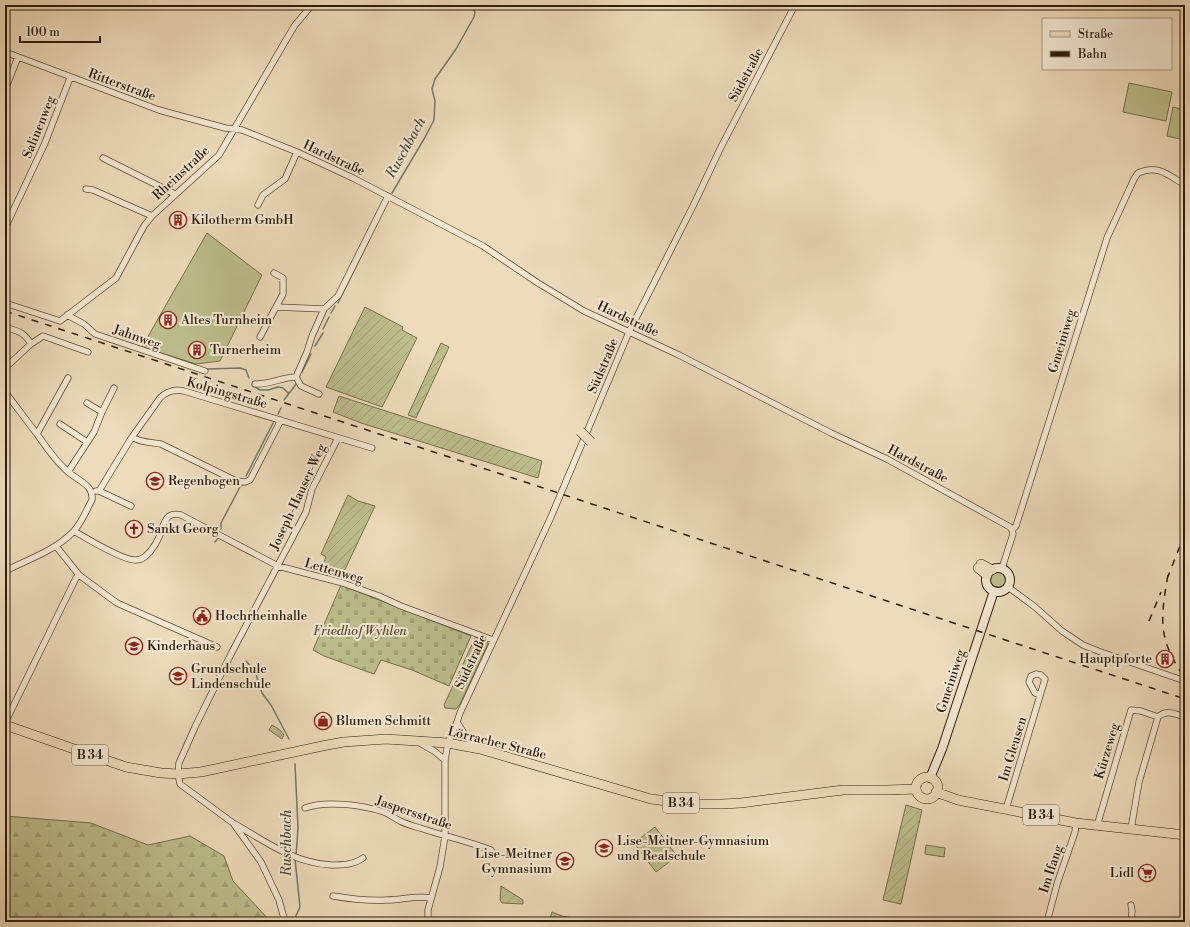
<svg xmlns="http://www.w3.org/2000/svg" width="1190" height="927" font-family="'Libre Bodoni',serif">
<defs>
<pattern id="forest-firs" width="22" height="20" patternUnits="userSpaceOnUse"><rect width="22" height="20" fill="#bdbe8d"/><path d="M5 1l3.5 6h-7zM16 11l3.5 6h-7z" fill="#a3a378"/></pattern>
<pattern id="cemetery-stones" width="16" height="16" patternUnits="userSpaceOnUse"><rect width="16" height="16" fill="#bdbe8d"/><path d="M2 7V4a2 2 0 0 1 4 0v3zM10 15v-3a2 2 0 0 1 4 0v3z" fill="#a3a378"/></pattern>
<pattern id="park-tufts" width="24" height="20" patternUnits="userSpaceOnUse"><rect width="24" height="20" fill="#bdbe8d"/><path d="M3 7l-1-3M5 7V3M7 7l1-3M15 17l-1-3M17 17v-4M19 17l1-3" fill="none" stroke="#a3a378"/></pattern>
<pattern id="garden-furrows" width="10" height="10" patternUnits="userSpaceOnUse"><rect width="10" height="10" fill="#bdbe8d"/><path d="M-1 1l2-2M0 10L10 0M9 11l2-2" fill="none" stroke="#a3a378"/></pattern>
</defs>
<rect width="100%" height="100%" fill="#eedbbb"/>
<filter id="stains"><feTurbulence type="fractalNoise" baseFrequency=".005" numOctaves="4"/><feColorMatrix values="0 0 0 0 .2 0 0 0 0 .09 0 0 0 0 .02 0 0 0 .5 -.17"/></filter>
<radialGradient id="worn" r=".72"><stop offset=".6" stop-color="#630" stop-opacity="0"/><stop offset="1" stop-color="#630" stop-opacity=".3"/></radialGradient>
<!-- grass -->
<path fill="#bdbe8d" stroke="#766e4c" d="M 1129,83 L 1172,92 L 1166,121 L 1123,112 Z
M 1173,107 L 1185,110 L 1185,140 L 1167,136 Z
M 207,233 L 262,275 L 220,361 L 196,364 L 142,347 Z
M990 579a8 8 0 1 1 16 0a8 8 0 1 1-16 0Z
M 479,637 L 487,640 L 488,644 L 460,704 L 456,709 L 445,708 L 444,705 L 475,638 Z
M 655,827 L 677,856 L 656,872 L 634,843 Z
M 926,845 L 945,848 L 944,857 L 925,854 Z"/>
<!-- forest -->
<path fill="url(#forest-firs)" stroke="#766e4c" d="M 5,816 L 91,823 L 148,845 L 190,836 L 224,856 L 233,881 L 271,922 L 5,922 Z"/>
<!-- cemetery -->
<path fill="url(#cemetery-stones)" stroke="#766e4c" d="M 341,585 L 471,636 L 449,686 L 412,670 L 381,660 L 374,674 L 324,656 L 313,650 Z"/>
<!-- park -->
<path fill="url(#park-tufts)" stroke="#766e4c" d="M 272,725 L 280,730 L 284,735 L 282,739 L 269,730 Z"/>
<!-- garden -->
<path fill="url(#garden-furrows)" stroke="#766e4c" d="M 365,307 L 403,327 L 402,330 L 417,338 L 382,407 L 326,387 Z
M 441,343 L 449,347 L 416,418 L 408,415 Z
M 339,396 L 542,461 L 538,478 L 361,423 L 333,412 Z
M 348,495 L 358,501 L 375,506 L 340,580 L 319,574 L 326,557 L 321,554 Z
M 906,805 L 922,810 L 901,904 L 883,900 Z
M 501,886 L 523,900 L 523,904 L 502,903 L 500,900 Z
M 552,912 L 562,916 L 594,922 L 549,922 Z"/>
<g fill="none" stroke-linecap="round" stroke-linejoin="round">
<!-- stream -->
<path stroke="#6f7c6c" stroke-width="1.5" d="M 392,193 L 424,139 L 434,120 L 435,101 L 432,89 L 435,79 L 456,49 L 474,17 L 475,12 L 471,5
M 338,303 L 369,240
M 331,313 L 335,306
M 323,329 L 329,317
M 315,346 L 323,333
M 207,369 L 240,368 L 246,370 L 249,378
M 302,372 L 311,354
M 252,385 L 260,390 L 268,390 L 278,387 L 283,388 L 288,393 L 291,391 L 296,384
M 284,400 L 290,392
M 278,414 L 281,408
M 246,476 L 273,423
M 221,529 L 221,523 L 240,487 L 243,485
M 215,542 L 218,538
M 246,661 L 255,671 L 262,693 L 271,705 L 289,739
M 295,764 L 298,828 L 296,856
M 294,920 L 300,907 L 295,859"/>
<defs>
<path id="street" d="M 5,52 L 159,110 L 225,128 L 242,130 L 297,152 L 353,178 L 483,246 L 538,283 L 584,311 L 679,355 L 831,433 L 887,459 L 1010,527 L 1012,530
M 5,90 L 18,57
M 103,158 L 175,194
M 86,189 L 93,190 L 152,216
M 258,205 L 263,195 L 285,179 L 297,152
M 5,228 L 45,143 L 70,78
M 274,273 L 283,278 L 283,294 L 276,307
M 5,303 L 60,321 L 116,278 L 144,226 L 152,216 L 219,155 L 286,40 L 295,25 L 312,5
M 67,315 L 84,324 L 95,334 L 205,371
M 5,327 C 19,332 23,331 31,344
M 260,337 L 276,307 L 324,309
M 5,368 L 31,344 L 43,336 L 88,352
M 296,377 L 307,352 L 312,336 L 324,309 L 338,296 L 388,196
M 255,384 C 270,385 282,377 296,377 L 301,386 L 319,394
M 5,392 C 16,406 26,420 37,434 C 46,447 54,459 66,470 C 76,480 94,484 92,500 C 86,511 81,524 73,532 C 56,550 27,560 5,571
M 87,403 L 102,412
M 60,424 L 87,442
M 37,434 L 68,378
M 132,437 C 141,443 151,442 161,444 L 236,481 L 245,482 L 250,480 L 281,420
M 68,472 L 94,432 L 102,412 L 114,388
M 96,491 L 99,491 L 131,506
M 99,491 L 132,437 L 160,398 C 167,391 175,389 184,391 L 372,448
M 74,531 C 86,538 122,560 135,560 C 146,561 156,545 160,535 C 162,529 164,520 169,516 C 173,514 177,514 181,515 L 278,566 L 343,583 L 379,596 L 401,606 L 493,640
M 56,546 L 79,575 L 117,603 L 217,647
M 1002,568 L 1013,534 L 1012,530 L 1016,526 L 1107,238 L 1134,179 L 1138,173 C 1158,164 1168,175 1185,185
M 1008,587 L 1035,607 L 1062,631 L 1083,645 L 1098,651 L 1185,681
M 457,722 L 465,735 L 478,748
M 5,723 L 76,578 L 79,575
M 418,742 L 434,751 L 445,760
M 305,808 C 326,800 362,805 384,812 C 389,814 394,818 400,821 C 406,824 413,826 420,828 C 444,836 468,841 491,850
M 1006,809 L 1045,679 L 1041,675 L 1036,674 L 1031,676 L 1029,682 L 1035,693 L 1040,695
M 235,824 C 266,842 294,863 331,865 C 343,865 353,865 363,858
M 1097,826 L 1131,710 L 1141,711 L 1158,717
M 1131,829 L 1139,782 L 1158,717 C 1166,709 1175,714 1185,717
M 333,896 C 351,899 369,901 387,900 C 402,900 416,895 431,898
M 1131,905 L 1132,911 L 1131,922
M 285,922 L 279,900 L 261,862 L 233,823 L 180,784 L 178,774 L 179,763 L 195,727 L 231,654 L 306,512 L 312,489 L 338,438
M 428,922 L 428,910 L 440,867 L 445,836 L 445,760 L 448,743 L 457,722 L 460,713 L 551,517 L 629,332 L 693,206 L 721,147 L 795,5
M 1047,922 L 1057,884 L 1075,832 L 1076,823"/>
<path id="secondary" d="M986 580a12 12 0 1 1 24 0a12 12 0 1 1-24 0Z
M 930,778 L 942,749 L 994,591"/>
<path id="primary" d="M 981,564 L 992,570
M 978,568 L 987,575
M 5,725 L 126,767 L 161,773 L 178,774 L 201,772 L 327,745 L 344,742 L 386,739 L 448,743 L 480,749 L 651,799 L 690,804 L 722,804 L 741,803 L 843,790 L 887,790 L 916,789
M916 788a11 11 0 1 1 22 0a11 11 0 1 1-22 0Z
M 936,792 L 958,800 L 1076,823 L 1185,835"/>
</defs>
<!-- street casing -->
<use href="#street" stroke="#5e4c37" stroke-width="7"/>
<!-- secondary casing -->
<use href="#secondary" stroke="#2e1d0b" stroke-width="10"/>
<!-- primary casing -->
<use href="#primary" stroke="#2e1d0b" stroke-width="10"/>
<!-- street -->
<use href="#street" stroke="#f4e8d3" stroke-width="5.5"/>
<!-- secondary -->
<use href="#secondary" stroke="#f4e8d3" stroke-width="8"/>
<!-- primary -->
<use href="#primary" stroke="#eedbbb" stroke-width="9"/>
<!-- rail -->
<path stroke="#2e1d0b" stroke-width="1.5" stroke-dasharray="7 7" stroke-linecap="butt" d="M 5,311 L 1185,699
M 1168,575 C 1160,620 1158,640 1185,678
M 1167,579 L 1185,533
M 1149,621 L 1161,592"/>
<defs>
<path id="primary-bridge" d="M 580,431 L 591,442"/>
</defs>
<!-- primary-bridge casing -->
<use href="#primary-bridge" stroke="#2e1d0b" stroke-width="10" stroke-linecap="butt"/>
<!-- primary-bridge -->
<use href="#primary-bridge" stroke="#eedbbb" stroke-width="9"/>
</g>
<!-- icons -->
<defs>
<symbol id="building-ring" viewBox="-11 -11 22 22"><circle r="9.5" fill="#f4e8d3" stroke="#8f2418" stroke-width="1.5"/><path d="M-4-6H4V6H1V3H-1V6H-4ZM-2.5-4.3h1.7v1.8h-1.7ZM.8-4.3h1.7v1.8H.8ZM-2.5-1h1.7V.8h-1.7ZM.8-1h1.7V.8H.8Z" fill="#8f2418"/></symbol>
<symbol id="school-ring" viewBox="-11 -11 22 22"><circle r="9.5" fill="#f4e8d3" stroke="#8f2418" stroke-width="1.5"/><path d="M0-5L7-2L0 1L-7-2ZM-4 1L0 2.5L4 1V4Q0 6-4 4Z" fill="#8f2418"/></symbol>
<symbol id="church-ring" viewBox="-11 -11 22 22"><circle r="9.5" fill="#f4e8d3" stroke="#8f2418" stroke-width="1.5"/><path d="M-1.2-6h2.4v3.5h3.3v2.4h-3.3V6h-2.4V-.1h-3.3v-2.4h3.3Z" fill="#8f2418"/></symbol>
<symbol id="civic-ring" viewBox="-11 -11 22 22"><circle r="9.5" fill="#f4e8d3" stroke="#8f2418" stroke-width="1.5"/><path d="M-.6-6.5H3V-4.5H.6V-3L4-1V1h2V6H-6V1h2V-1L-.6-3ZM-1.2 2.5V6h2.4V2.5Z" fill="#8f2418"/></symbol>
<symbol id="shop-ring" viewBox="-11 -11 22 22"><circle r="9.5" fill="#f4e8d3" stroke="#8f2418" stroke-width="1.5"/><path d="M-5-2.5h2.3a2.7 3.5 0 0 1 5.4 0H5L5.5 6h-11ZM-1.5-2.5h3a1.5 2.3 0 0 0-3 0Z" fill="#8f2418"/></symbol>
<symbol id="supermarket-ring" viewBox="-11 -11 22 22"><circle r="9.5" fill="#f4e8d3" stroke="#8f2418" stroke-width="1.5"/><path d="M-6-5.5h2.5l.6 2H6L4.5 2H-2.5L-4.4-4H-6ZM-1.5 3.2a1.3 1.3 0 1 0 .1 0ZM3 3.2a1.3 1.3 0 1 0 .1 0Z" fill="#8f2418"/></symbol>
</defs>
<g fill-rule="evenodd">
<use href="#building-ring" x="168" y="210" width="20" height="20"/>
<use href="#building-ring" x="158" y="310" width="20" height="20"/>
<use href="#building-ring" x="187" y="340" width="20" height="20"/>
<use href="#school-ring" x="145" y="471" width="20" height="20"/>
<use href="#church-ring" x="124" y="519" width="20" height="20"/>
<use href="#civic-ring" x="192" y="606" width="20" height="20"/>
<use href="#school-ring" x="124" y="636" width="20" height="20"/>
<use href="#building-ring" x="1155" y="649" width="20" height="20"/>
<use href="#school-ring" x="168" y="666" width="20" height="20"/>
<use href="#shop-ring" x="313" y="711" width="20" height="20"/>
<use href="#school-ring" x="594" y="838" width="20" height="20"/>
<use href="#school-ring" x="555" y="851" width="20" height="20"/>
<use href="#supermarket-ring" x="1137" y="863" width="20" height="20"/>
</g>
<g text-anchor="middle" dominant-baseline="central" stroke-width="4" stroke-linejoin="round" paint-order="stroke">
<!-- shield labels -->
<g fill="#f4e8d3" stroke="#695a47" stroke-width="1">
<rect x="72" y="745" width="36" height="20" rx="3"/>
<rect x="663" y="793" width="36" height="20" rx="3"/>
<rect x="1023" y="805" width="36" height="20" rx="3"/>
</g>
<g font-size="12" font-weight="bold" fill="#2e1d0b">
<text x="90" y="755">B 34</text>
<text x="681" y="803">B 34</text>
<text x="1041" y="815">B 34</text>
</g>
<!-- street labels -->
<g font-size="13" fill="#2e1d0b" stroke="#f4e8d3">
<text transform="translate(746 75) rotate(-62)">Südstraße</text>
<text transform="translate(122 85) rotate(20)">Ritterstraße</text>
<text transform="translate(39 127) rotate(-68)">Salinenweg</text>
<text transform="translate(334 158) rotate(25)">Hardstraße</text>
<text transform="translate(181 173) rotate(-43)">Rheinstraße</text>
<text transform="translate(628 319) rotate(25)">Hardstraße</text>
<text transform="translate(137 337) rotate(19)">Jahnweg</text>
<text transform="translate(1062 341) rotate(-73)">Gmeiniweg</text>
<text transform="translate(603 366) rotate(-67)">Südstraße</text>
<text transform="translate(227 393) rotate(16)">Kolpingstraße</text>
<text transform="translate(918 464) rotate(28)">Hardstraße</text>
<text transform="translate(298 497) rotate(-65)">Joseph-Hauser-Weg</text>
<text transform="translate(334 571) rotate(16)">Lettenweg</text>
<text transform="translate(471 662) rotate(-65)">Südstraße</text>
<text transform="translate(951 681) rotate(-72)">Gmeiniweg</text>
<text transform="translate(497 743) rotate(14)">Lörracher Straße</text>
<text transform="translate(1013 749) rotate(-73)">Im Gleusen</text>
<text transform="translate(1107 751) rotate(-73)">Kürzeweg</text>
<text transform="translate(414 813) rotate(19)">Jaspersstraße</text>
<text transform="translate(1051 869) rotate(-72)">Im Ifang</text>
</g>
<!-- poi labels -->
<g font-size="13" fill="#2e1d0b" stroke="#f4e8d3" text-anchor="start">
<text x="191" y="220">Kilotherm GmbH</text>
<text x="181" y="320">Altes Turnheim</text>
<text x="210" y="350">Turnerheim</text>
<text x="168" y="481">Regenbogen</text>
<text x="147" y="529">Sankt Georg</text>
<text x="215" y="616">Hochrheinhalle</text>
<text x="147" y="646">Kinderhaus</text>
<text x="1152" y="659" text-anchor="end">Hauptpforte</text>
<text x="191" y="669">Grundschule<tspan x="191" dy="15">Lindenschule</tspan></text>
<text x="336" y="721">Blumen Schmitt</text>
<text x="617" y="841">Lise-Meitner-Gymnasium<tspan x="617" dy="15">und Realschule</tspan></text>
<text x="552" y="854" text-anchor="end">Lise-Meitner<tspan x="552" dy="15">Gymnasium</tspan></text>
<text x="1134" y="873" text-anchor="end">Lidl</text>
</g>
<!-- park labels -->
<g font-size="13" font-style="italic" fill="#594d32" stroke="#f4e8d3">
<text x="360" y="631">Friedhof Wyhlen</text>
</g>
<!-- water labels -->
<g font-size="14" font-style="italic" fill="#4e4c3c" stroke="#f4e8d3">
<text transform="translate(406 148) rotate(-61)">Ruschbach</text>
<text transform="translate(287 843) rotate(-90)">Ruschbach</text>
</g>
</g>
<!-- margin -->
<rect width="1190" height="927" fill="none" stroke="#eedbbb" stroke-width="20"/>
<rect x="6" y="6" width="1178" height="915" fill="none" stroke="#2e1d0b" stroke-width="2"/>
<rect x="10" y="10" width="1170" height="907" fill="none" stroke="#2e1d0b"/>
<!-- legend -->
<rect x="1042" y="18" width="130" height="52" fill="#f4e8d3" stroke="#a59783"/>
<rect x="1050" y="31" width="20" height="6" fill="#eedbbb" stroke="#a59783"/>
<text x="1078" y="38" font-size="12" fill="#2e1d0b">Straße</text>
<rect x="1050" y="51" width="20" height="6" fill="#2e1d0b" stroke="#a59783"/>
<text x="1078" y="58" font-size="12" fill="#2e1d0b">Bahn</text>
<!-- scale -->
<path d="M20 36v6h80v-6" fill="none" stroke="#2e1d0b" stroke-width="2"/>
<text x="26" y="36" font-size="12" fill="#2e1d0b" stroke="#f4e8d3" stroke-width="3" paint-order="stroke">100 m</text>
<rect width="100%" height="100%" filter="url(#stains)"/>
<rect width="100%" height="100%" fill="url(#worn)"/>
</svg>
